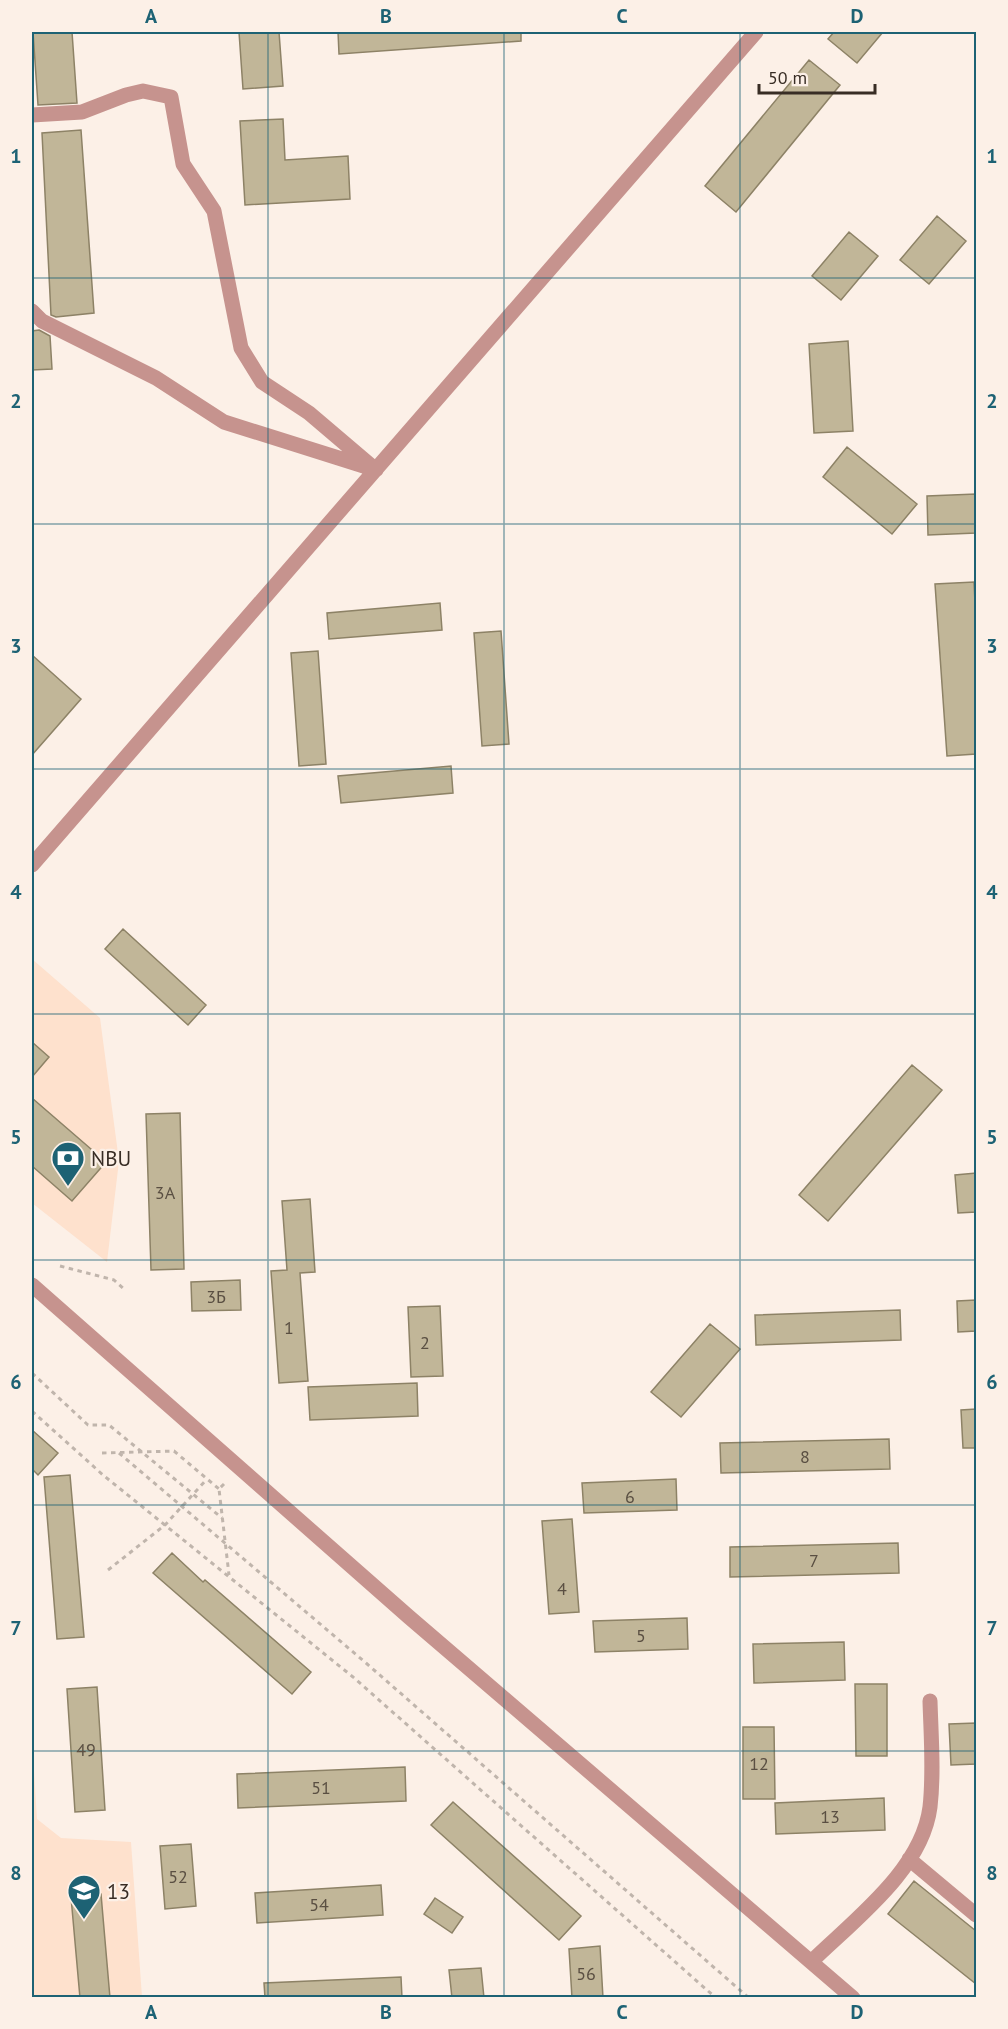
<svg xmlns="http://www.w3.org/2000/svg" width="1008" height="2029" font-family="'PT Sans',sans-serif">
<rect width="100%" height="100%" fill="#fcf0e7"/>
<!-- built -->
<path fill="#fee1cd" d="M 32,959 L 100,1018 L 119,1161 L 107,1262 L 32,1203 Z
M 32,1739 L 37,1819 L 61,1838 L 131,1842 L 142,1997 L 32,1997 Z"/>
<!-- building -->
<path fill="#c1b698" stroke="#8d8266" stroke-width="1.5" d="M 33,32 L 72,32 L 77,103 L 38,105 Z
M 239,32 L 279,32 L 283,86 L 243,89 Z
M 338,32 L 521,32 L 521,41 L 339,54 Z
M 834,32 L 883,32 L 857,63 L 828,39 Z
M 809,60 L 840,85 L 736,212 L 705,186 Z
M 283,119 L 285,160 L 348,156 L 350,199 L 245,205 L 240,121 Z
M 81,130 L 94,313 L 56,317 L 51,315 L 42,133 Z
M 937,216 L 966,241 L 929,284 L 900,260 Z
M 849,232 L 878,256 L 841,300 L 812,276 Z
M 39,330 L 50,336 L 52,369 L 32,370 L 32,331 Z
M 848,341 L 853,431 L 814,433 L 809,344 Z
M 847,447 L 917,504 L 892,534 L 823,477 Z
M 976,494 L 976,533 L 928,535 L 927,496 Z
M 974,582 L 976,623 L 976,754 L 947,756 L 935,584 Z
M 440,603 L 442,630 L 329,639 L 327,613 Z
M 501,631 L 509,744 L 482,746 L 474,633 Z
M 318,651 L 326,764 L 299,766 L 291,653 Z
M 32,655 L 81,699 L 32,755 Z
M 451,766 L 453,793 L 341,803 L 338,776 Z
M 123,929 L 206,1005 L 188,1025 L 105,949 Z
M 32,1042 L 49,1057 L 32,1077 Z
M 912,1065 L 942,1090 L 828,1221 L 799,1195 Z
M 32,1098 L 106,1162 L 72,1201 L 32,1166 Z
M 180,1113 L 184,1269 L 151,1270 L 146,1114 Z
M 976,1173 L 976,1212 L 958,1213 L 955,1175 Z
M 310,1199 L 315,1272 L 300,1273 L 308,1381 L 279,1383 L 271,1271 L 287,1270 L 282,1201 Z
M 240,1280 L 241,1310 L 192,1311 L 191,1282 Z
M 976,1300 L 976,1331 L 958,1332 L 957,1301 Z
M 440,1306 L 443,1376 L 411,1377 L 408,1307 Z
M 900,1310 L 901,1340 L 756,1345 L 755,1315 Z
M 710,1324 L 740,1349 L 681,1417 L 651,1392 Z
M 417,1383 L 418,1416 L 310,1420 L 308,1387 Z
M 976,1409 L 976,1448 L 963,1448 L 961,1410 Z
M 32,1430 L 58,1453 L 38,1475 L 32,1469 Z
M 889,1439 L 890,1469 L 721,1473 L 720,1443 Z
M 70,1475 L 84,1637 L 57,1639 L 44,1477 Z
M 676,1479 L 677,1510 L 584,1513 L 582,1483 Z
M 572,1519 L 579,1612 L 549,1614 L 542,1521 Z
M 898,1543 L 899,1573 L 730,1577 L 730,1547 Z
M 172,1553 L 203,1582 L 205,1580 L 311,1672 L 292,1694 L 153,1573 Z
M 687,1618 L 688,1649 L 595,1652 L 593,1621 Z
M 844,1642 L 845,1680 L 754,1683 L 753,1644 Z
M 855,1684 L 887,1684 L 887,1756 L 856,1756 Z
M 97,1687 L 105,1810 L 75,1812 L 67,1689 Z
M 976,1723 L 976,1764 L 951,1765 L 949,1724 Z
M 743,1727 L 774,1727 L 775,1799 L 743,1799 Z
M 405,1767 L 406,1801 L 238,1808 L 237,1774 Z
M 884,1798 L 885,1830 L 776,1834 L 775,1803 Z
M 453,1802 L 581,1916 L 559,1940 L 431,1825 Z
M 191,1844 L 196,1906 L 165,1909 L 160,1846 Z
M 914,1881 L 976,1931 L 976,1984 L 888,1914 Z
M 381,1885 L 383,1915 L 257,1923 L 255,1893 Z
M 101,1894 L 110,1998 L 80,1998 L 71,1897 Z
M 435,1898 L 463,1917 L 452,1933 L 424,1914 Z
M 600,1946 L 603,1998 L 572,1998 L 569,1949 Z
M 481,1968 L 484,1998 L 452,1998 L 449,1970 Z
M 401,1977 L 402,1998 L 265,1998 L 264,1983 Z"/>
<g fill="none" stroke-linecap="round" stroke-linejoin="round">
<!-- path -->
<path stroke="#c0b5ac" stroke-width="3" stroke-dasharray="4.5 4.5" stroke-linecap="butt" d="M 60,1266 L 114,1280 L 124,1289
M 32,1373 L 88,1425 L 109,1425 L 222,1518
M 32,1411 L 103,1475 L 353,1677 L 716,1998
M 102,1453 L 174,1451 L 219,1489
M 119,1453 L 366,1663 L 749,1998
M 224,1484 L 219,1489 L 229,1575
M 108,1570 L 165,1525 L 207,1479"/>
<!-- minor -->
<path stroke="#c6938e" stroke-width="15" d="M 32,115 L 82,112 L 126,95 L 143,91 L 171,97 L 183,164 L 214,211 L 241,348 L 262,382 L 309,413 L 376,470
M 32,311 L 42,321 L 156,378 L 224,422 L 367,467
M 32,865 L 756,32
M 32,1285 L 409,1617 L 853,1998
M 909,1859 L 976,1915
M 811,1962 C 854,1920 922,1870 930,1807 C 934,1772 931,1736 930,1701"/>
</g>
<!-- grid -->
<path fill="none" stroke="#1d6274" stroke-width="1.5" stroke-opacity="0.55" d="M 268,32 L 268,1998M 504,32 L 504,1998M 740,32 L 740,1998M 32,278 L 976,278M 32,524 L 976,524M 32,769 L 976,769M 32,1014 L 976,1014M 32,1260 L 976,1260M 32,1505 L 976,1505M 32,1751 L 976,1751"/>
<!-- icons -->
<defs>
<symbol id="bank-pin" viewBox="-11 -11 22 30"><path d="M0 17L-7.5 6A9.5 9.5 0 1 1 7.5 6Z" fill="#1d6274" stroke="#fcf0e7"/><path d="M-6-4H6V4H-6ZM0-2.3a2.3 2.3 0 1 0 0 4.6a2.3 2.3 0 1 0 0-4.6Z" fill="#fff"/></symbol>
<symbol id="school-pin" viewBox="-11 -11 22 30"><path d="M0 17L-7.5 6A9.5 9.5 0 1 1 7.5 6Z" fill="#1d6274" stroke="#fcf0e7"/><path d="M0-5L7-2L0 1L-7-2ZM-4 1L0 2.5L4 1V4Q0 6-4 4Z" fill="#fff"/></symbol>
</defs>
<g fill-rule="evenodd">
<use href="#bank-pin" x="49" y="1139" width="38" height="52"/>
<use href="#school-pin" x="65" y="1872" width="38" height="52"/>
</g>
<g text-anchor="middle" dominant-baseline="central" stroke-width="4.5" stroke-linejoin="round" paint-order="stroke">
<!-- number labels -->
<g font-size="18" fill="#5a4f42">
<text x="165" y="1192">3А</text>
<text x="216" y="1296">3Б</text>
<text x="289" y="1327">1</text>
<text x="425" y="1342">2</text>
<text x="805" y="1456">8</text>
<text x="630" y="1496">6</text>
<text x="814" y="1560">7</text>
<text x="562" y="1588">4</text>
<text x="641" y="1635">5</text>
<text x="86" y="1749">49</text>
<text x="759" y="1763">12</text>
<text x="321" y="1787">51</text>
<text x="830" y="1816">13</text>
<text x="178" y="1876">52</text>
<text x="319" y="1904">54</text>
<text x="586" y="1973">56</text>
</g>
<!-- poi labels -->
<g font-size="21" fill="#382d25" stroke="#fcf0e7" text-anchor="start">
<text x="91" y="1158">NBU</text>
<text x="107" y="1891">13</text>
</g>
</g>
<!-- border -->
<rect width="1008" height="2029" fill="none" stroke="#fcf0e7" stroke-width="66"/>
<!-- scale -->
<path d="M759 84v9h116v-9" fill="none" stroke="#382d25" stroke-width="3"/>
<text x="768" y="84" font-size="18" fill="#382d25" stroke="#fcf0e7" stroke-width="4.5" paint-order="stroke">50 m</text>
<rect x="33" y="33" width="942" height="1963" fill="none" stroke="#1d6274" stroke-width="2"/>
<g font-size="20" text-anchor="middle" font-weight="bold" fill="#1d6274">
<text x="151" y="23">A</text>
<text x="386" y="23">B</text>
<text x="622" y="23">C</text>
<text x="857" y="23">D</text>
<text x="16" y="163">1</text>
<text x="992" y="163">1</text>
<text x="16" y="408">2</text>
<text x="992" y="408">2</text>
<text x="16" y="653">3</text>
<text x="992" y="653">3</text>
<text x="16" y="899">4</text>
<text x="992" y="899">4</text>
<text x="16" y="1144">5</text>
<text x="992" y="1144">5</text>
<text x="16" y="1389">6</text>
<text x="992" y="1389">6</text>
<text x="16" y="1635">7</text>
<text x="992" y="1635">7</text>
<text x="16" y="1880">8</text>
<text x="992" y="1880">8</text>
<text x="151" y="2019">A</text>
<text x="386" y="2019">B</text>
<text x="622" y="2019">C</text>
<text x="857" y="2019">D</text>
</g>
</svg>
